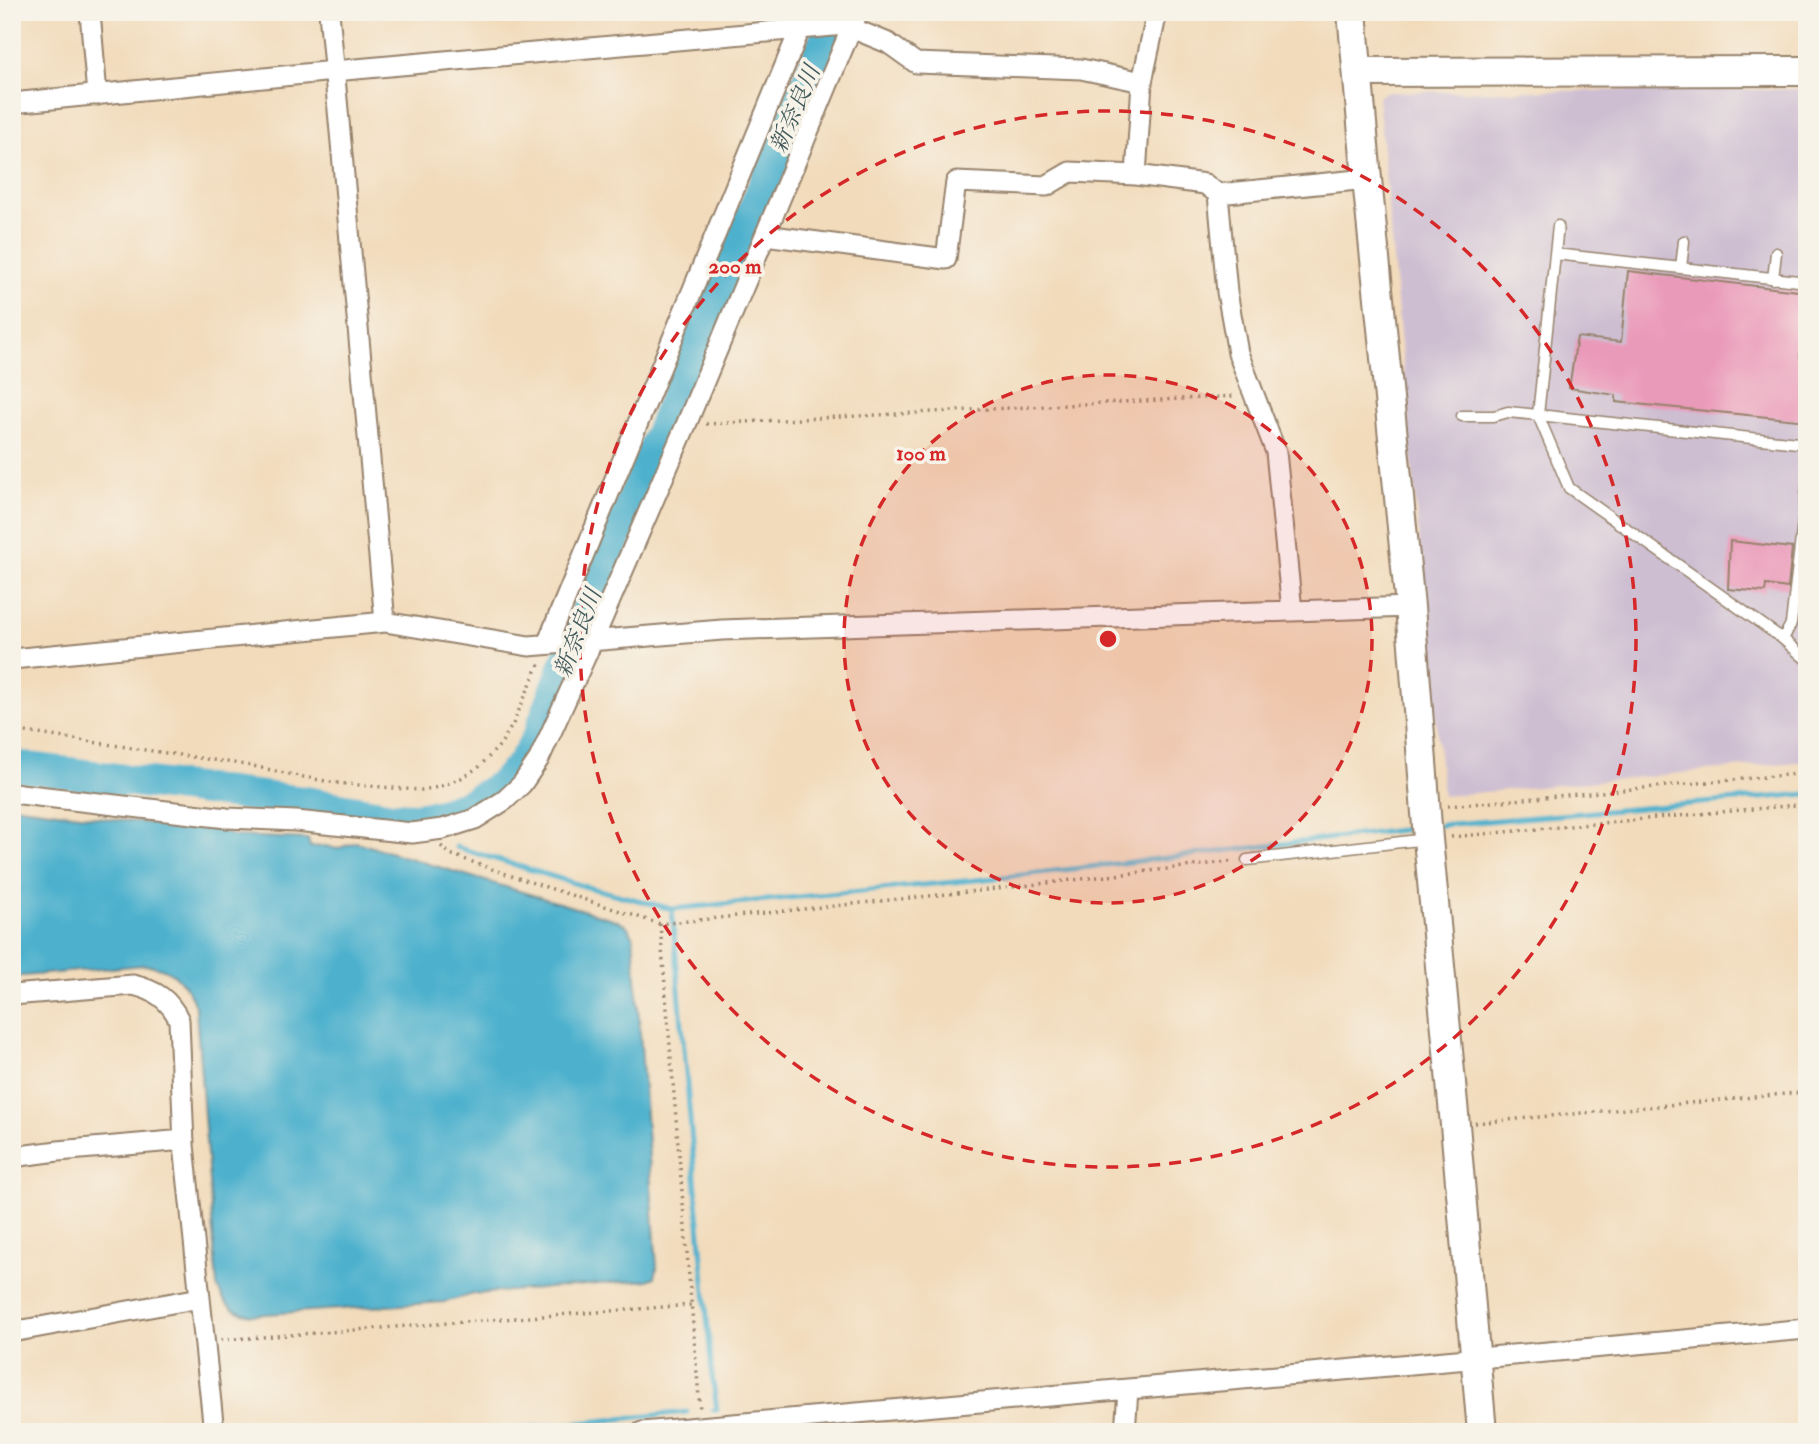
<svg xmlns="http://www.w3.org/2000/svg" width="1819" height="1444" font-family="'IM FELL Double Pica','Noto Serif JP',serif">
<rect width="100%" height="100%" fill="#f7f3e8"/>
<filter id="ink" filterUnits="userSpaceOnUse"><feTurbulence type="fractalNoise" baseFrequency=".0143" numOctaves="2"/><feDisplacementMap in="SourceGraphic" scale="14" xChannelSelector="R" yChannelSelector="G"/><feConvolveMatrix kernelMatrix="1 2 1 2 8 2 1 2 1" color-interpolation-filters="sRGB"/></filter>
<filter id="wash" filterUnits="userSpaceOnUse"><feTurbulence type="fractalNoise" baseFrequency=".00686" numOctaves="4" result="noise"/><feDisplacementMap in="SourceGraphic" scale="28" xChannelSelector="R" yChannelSelector="G"/><feGaussianBlur stdDeviation="1.57" result="paint"/><feColorMatrix in="noise" values="0 0 0 0 0 0 0 0 0 0 0 0 0 0 0 0 0 1.4 0 .05"/><feComposite in="paint" operator="in"/></filter>
<g filter="url(#wash)">
<rect width="100%" height="100%" fill="#f2dbbb"/>
<!-- industrial -->
<path fill="#cebed2" d="M 1807,89 L 1807,761 L 1443,796 L 1378,97 L 1385,92 Z"/>
<!-- water -->
<path fill="#4eb1cd" stroke="#446e76" stroke-width="2" d="M 12,806 L 118,820 L 220,830 L 233,836 L 308,839 L 310,847 L 326,846 L 337,849 L 356,842 L 619,921 L 628,927 L 633,936 L 657,1268 L 655,1277 L 648,1280 L 474,1294 L 445,1302 L 251,1315 C 231,1311 225,1305 217,1286 L 196,1010 C 189,984 172,966 144,965 L 12,977 Z"/>
<g fill="none" stroke-linecap="round" stroke-linejoin="round">
<!-- stream -->
<path stroke="#4eb1cd" stroke-width="5" d="M 121,797 L 123,780
M 1440,825 L 1807,794
M 456,847 L 587,887 L 672,909 L 996,878 L 1418,828
M 672,909 L 712,1375 L 717,1410 L 713,1410
M 488,1432 L 687,1412"/>
<!-- river -->
<path stroke="#4eb1cd" stroke-width="32" d="M 12,766 L 311,803 L 392,817 L 416,818 L 441,814 L 468,805 L 502,785 L 522,764 L 538,737 L 578,630 L 836,12"/>
</g>
<g id="blocks">
<!-- building -->
<path fill="#ea9ab9" d="M 1628,271 L 1807,292 L 1800,357 L 1807,358 L 1807,421 L 1616,402 L 1616,395 L 1569,388 L 1577,337 L 1621,342 Z
M 1730,541 L 1792,548 L 1788,588 L 1766,585 L 1765,592 L 1728,589 Z"/>
</g>
</g>
<g filter="url(#ink)">
<use href="#blocks" fill-opacity="0" stroke="#96826c" stroke-width="2"/>
<g fill="none" stroke-linecap="round" stroke-linejoin="round">
<defs>
<path id="lane" d="M 1555,254 L 1558,226
M 1681,268 L 1684,241
M 1773,279 L 1776,253
M 1807,282 L 1555,254 L 1538,415 L 1807,444
M 1462,416 L 1494,416 L 1508,412 L 1538,415 L 1569,488 L 1783,639 L 1807,660
M 1783,639 L 1791,624 L 1807,487
M 1247,860 L 1427,839"/>
<path id="street" d="M 90,12 L 97,95
M 329,12 L 385,622
M 1157,12 L 1142,82 L 1136,175 L 1205,184 L 1218,194 L 1367,179
M 12,103 L 334,71 L 844,25 L 888,43 L 916,63 L 1081,69 L 1142,82
M 1218,194 L 1227,292 L 1238,353 L 1276,452 L 1292,611
M 765,235 L 946,259 L 956,182 L 1046,186 L 1070,172 L 1136,175
M 547,644 L 807,12
M 12,659 L 385,622 L 529,646 L 722,630 L 1410,607
M 12,793 L 227,818 L 296,821 L 412,833 L 443,829 L 475,819 L 505,800 L 522,784 L 539,759 L 593,640 L 686,425 L 858,12
M 12,995 L 133,985 C 155,990 169,999 179,1020 L 184,1145 L 214,1432
M 12,1157 L 58,1151 L 184,1140
M 12,1332 L 200,1298
M 642,1432 L 1807,1329
M 1125,1432 L 1128,1390"/>
<path id="secondary" d="M 1352,12 L 1367,179 L 1410,607 L 1428,839 L 1455,1125 L 1482,1432
M 1358,72 L 1807,71"/>
</defs>
<!-- lane casing -->
<use href="#lane" stroke="#96826c" stroke-width="13"/>
<!-- street casing -->
<use href="#street" stroke="#96826c" stroke-width="23"/>
<!-- secondary casing -->
<use href="#secondary" stroke="#96826c" stroke-width="32"/>
<!-- path -->
<path stroke="#96826c" stroke-width="3.5" stroke-dasharray="2 5" stroke-linecap="butt" d="M 706,424 L 1236,396
M 12,730 L 253,766 L 298,776 L 336,783 L 405,789 L 421,790 L 439,787 L 461,778 L 479,767 L 500,745 L 513,724 L 540,662
M 1448,806 L 1807,773
M 1451,837 L 1807,804
M 441,846 L 450,854 L 506,874 L 660,924 L 996,889 L 1235,861
M 660,924 L 700,1410
M 1475,1123 L 1807,1092
M 221,1340 L 691,1305"/>
<!-- lane -->
<use href="#lane" stroke="#fff" stroke-width="10"/>
<!-- street -->
<use href="#street" stroke="#fff" stroke-width="19"/>
<!-- secondary -->
<use href="#secondary" stroke="#fff" stroke-width="28"/>
</g>
</g>
<!-- distance rings -->
<circle cx="1108" cy="639" r="264" fill="#d62828" fill-opacity=".12"/>
<g fill="none" stroke="#d62828" stroke-width="3.5" stroke-dasharray="12 9">
<circle cx="1108" cy="639" r="264"/>
<circle cx="1108" cy="639" r="528"/>
</g>
<g text-anchor="middle" dominant-baseline="central" stroke-width="7" stroke-linejoin="round" paint-order="stroke">
<!-- water labels -->
<g font-size="23" font-style="italic" fill="#42595b" stroke="#f7f3e8">
<text transform="translate(795 109) rotate(-67)">新奈良川</text>
<text transform="translate(578 633) rotate(-69)">新奈良川</text>
</g>
</g>
<circle cx="1108" cy="639" r="10" fill="#d62828" stroke="#f7f3e8" stroke-width="3.5"/>
<g font-size="21" text-anchor="middle" font-weight="bold" fill="#d62828" stroke="#f7f3e8" stroke-width="7" stroke-linejoin="round" paint-order="stroke">
<text x="735" y="273">200 m</text>
<text x="921" y="460">100 m</text>
</g>
<!-- margin -->
<rect width="1819" height="1444" fill="none" stroke="#f7f3e8" stroke-width="42"/>
</svg>
